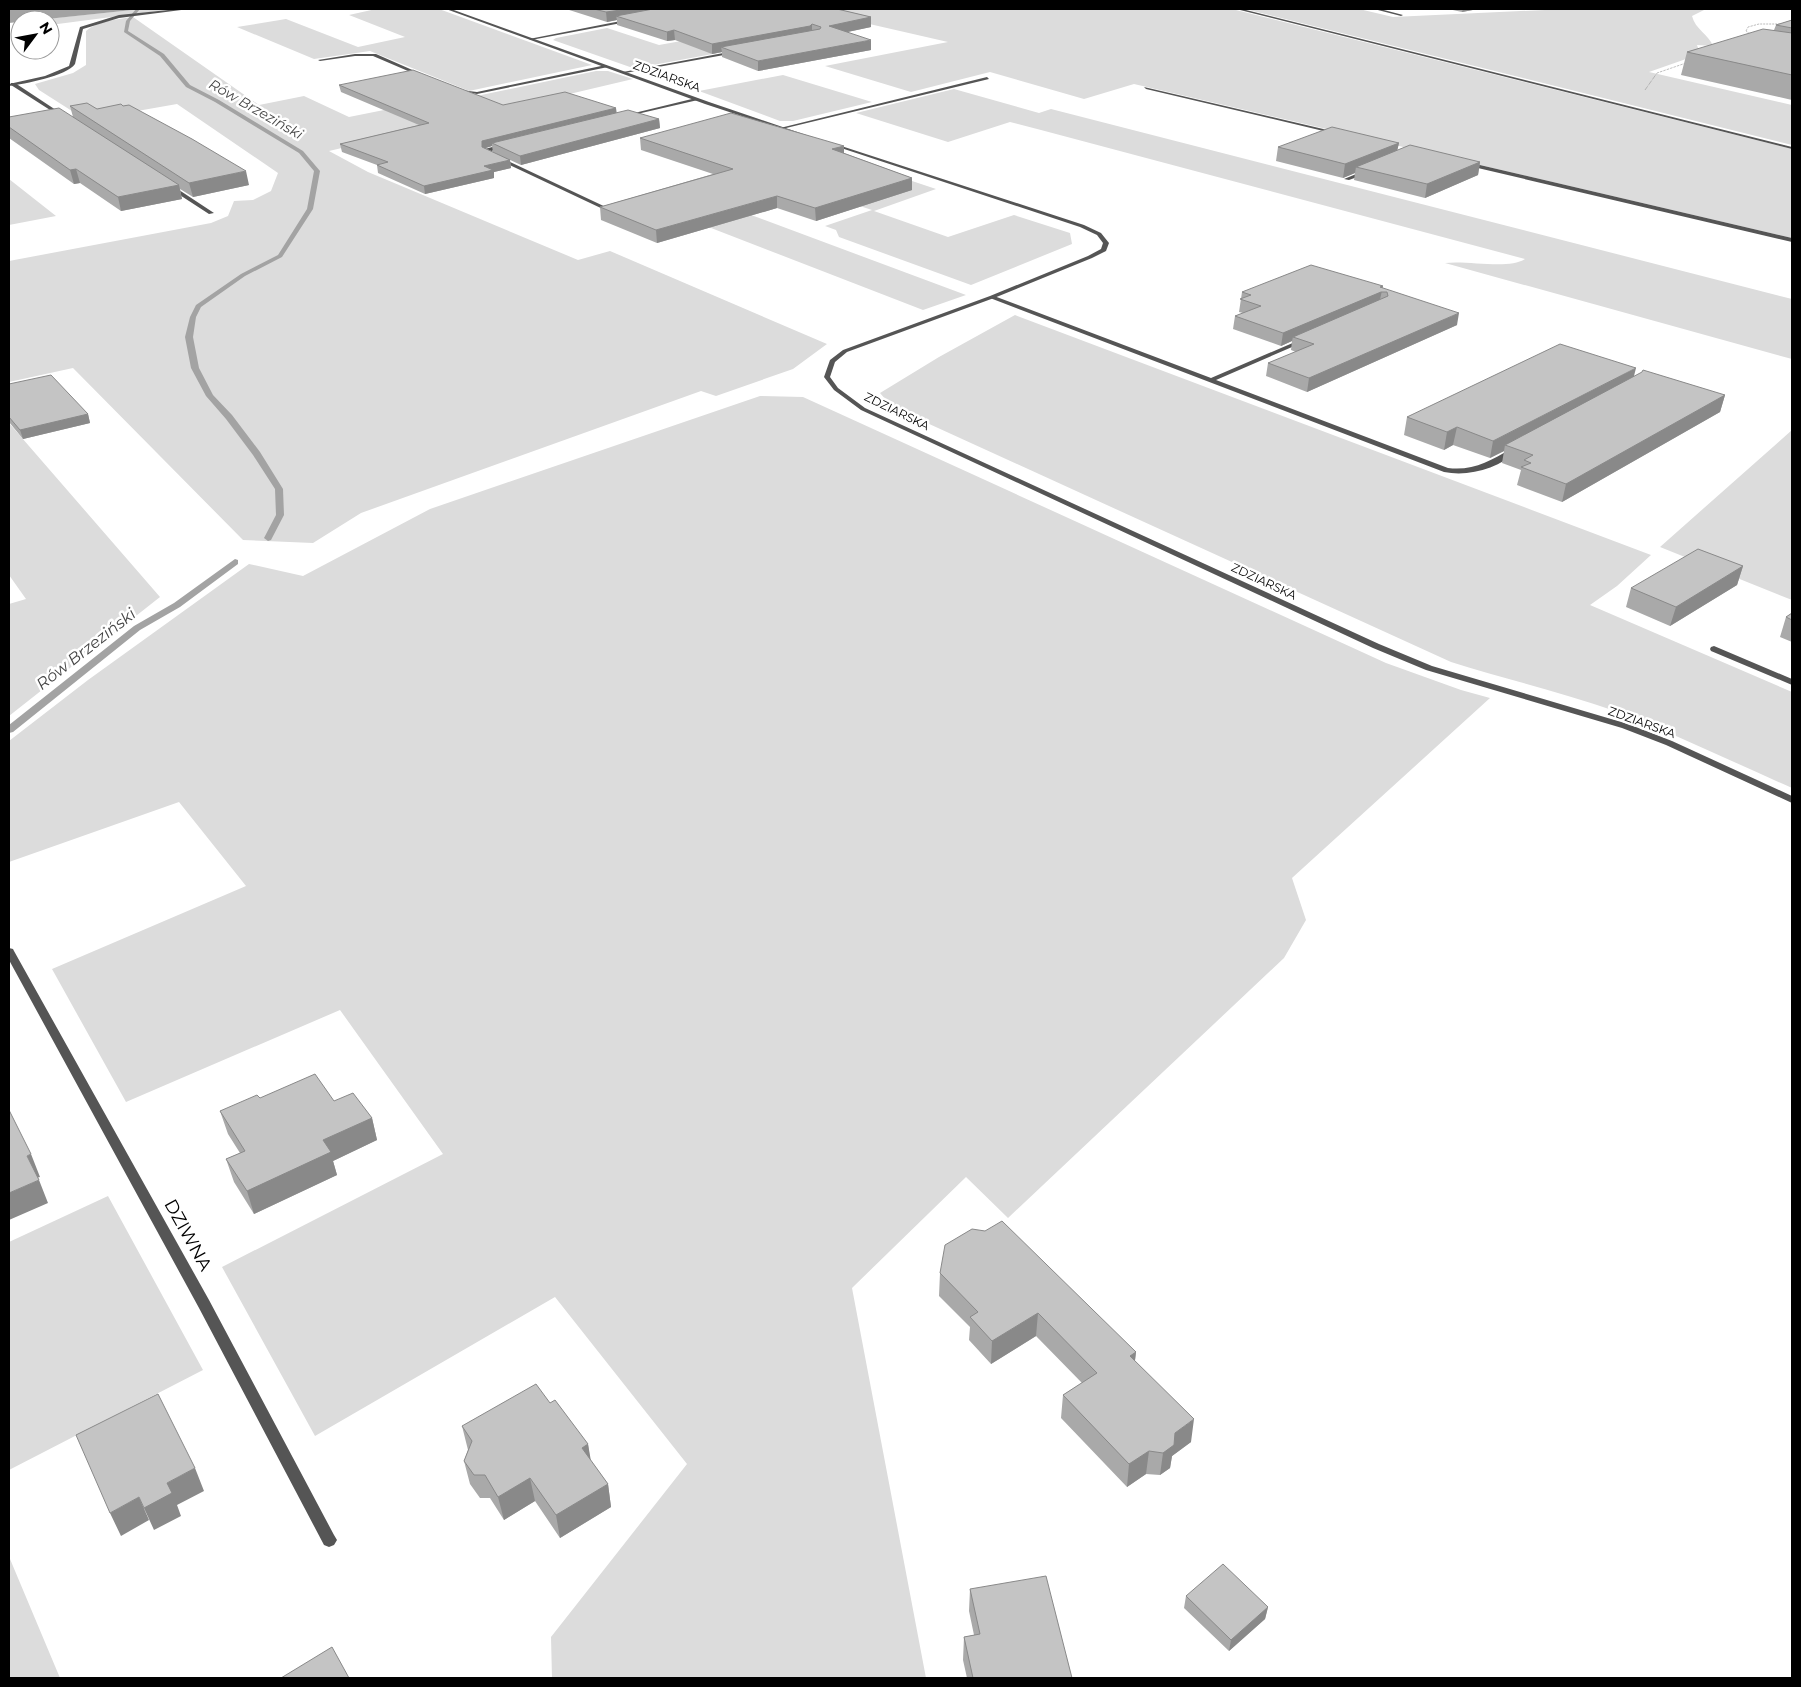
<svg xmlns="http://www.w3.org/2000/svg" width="1801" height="1687" font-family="Montserrat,sans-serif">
<rect width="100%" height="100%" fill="#fff"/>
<!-- green -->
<path fill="#dcdcdc" d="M 142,9 L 173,9 L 50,25 L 50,20 L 35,20 Z
M 376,9 L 439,9 L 592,65 L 469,91 L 370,51 L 314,59 L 237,27 L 286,19 L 358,47 L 405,37 L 349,15 Z
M 804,9 L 1232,9 L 1792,149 L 1792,238 L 1134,84 L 1084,99 L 990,72 L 911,92 L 825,66 L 948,42 Z
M 1245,9 L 1359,9 L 1393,17 L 1566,9 L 1706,9 L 1692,16 C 1695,29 1709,35 1713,46 L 1697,45 L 1699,51 L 1686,59 L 1649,72 L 1792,105 L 1792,145 Z
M 133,17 L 259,105 L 304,96 L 349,117 L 449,97 L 462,99 L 596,71 L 608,71 L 633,79 L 329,151 L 368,172 L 578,260 L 610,251 L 827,344 L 793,369 L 716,396 L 701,391 L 361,513 L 313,543 L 243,540 L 73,368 L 9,382 L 9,261 L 211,223 L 228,216 L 234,201 L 253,200 L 271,191 L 278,173 L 177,104 L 86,120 L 39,90 L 35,84 L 73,73 L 86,65 L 86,31 C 97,21 118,19 133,17 Z
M 765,26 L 800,38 L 642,67 L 630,67 L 553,40 L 556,38 L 607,28 L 659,45 Z
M 783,75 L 872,102 L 793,121 L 780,121 L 699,91 Z
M 954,89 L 1039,113 L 1051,109 L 1792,299 L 1792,359 L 1445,263 C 1468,260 1508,270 1525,259 L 1041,130 L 1010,122 L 948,142 L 856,113 Z
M 870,167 L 936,189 L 874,211 L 948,237 L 1014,215 L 1070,233 L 1072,244 L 971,285 L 839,237 L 836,230 L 825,226 L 872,210 L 802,187 Z
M 9,179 L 56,216 L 9,225 Z
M 735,209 L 966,295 L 923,310 L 693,221 Z
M 1015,315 L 1651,555 L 1617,586 L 1590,605 L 1792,692 L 1792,788 C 1733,762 1675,734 1615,711 C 1561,692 1505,679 1451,662 L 892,407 L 880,393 L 939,357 Z
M 760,396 L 803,397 L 1386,663 L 1461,690 L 1490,698 L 1292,878 L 1306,920 L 1284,958 L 1008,1218 L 966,1177 L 852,1288 L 926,1678 L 552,1678 L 551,1637 L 687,1464 L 555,1297 L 315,1436 L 222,1267 L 443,1154 L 340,1010 L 126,1102 L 52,969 L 246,886 L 179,802 L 9,862 L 9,741 L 88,680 L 249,564 L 303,576 L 430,509 Z
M 9,423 L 160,597 L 9,716 L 9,604 L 26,599 L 9,575 Z
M 1792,430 L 1792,600 L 1660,547 Z
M 108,1196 L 203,1370 L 9,1470 L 9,1242 Z
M 10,1559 L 60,1678 L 9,1678 Z"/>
<!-- water -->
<path fill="#a3a3a3" d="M 9,9 L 142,9 L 9,23 Z"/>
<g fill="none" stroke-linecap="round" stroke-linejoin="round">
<!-- stream -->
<path fill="#a3a3a3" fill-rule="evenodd" d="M 136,9 L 140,9 L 130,21 L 128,31 L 164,54 L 190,85 L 219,100 L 303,151 L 320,171 L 313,209 L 282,257 L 245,276 L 201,307 L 196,317 L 193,337 L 199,368 L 213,395 L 232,415 L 260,452 L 283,489 L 284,515 L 271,540 L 268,541 L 264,538 L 276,515 L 275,489 L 253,455 L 226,419 L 206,396 L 191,368 L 185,337 L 190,317 L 196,305 L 241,274 L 278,255 L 307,209 L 314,171 L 299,153 L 215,102 L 186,87 L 160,56 L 124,32 L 126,21 Z
M 235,559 L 238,560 L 238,564 L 180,607 L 140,630 L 13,732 L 9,733 L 9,725 L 134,626 L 174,603 Z"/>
<!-- path -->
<path stroke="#777" stroke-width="1" stroke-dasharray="0.5 1" stroke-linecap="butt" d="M 1752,35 L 1746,31 L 1748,27 L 1759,24 L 1782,24
M 1645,90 L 1657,73 L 1686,63"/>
<!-- lane -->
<path fill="#555" fill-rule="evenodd" d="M 1236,9 L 1242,9 L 1792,147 L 1792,149 Z
M 1374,9 L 1380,9 L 1403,15 L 1401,16 Z
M 631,19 L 632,21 L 531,40 L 529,39 Z
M 734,51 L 735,53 L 625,73 L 623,72 Z
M 355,54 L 376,54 L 426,76 L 422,77 L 373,56 L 355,56 L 320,61 L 318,60 Z
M 606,65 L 608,67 L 477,94 L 458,91 L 460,90 L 477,92 Z
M 987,77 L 989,79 L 782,129 L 780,128 Z
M 11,83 L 15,83 L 65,116 L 61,117 L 11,85 Z
M 696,98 L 698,100 L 624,117 L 622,116 Z
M 503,144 L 507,145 L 489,152 L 610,209 L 605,210 L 484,153 L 485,149 Z
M 169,186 L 173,186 L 214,213 L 209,214 L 169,188 Z
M 990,296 L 994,296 L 1211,378 L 1302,339 L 1306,339 L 1306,341 L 1216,380 L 1448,468 C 1473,471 1490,461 1511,449 L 1518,451 C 1498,468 1470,477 1444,472 L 990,298 Z
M 1714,646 L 1792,679 L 1792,685 L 1711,651 L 1710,649 L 1711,647 Z"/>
<!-- street -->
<path fill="#555" fill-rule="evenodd" d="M 178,9 L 189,9 L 119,18 L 83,29 L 75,64 C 67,76 24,84 9,86 L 9,84 L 45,76 L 69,66 L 80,27 L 119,15 Z
M 446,9 L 451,9 L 709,102 L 812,137 L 808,138 L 705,104 Z
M 1144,87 L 1336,132 L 1338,133 L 1336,134 L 1146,89 Z
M 829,142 L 1084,225 L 1101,233 L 1109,243 L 1106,251 L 1092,258 L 994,298 L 847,352 L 835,362 L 830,377 L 838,388 L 865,408 L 1379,644 L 1432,666 L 1628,724 L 1672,741 L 1792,796 L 1792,803 L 1666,745 L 1622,728 L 1426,670 L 1373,648 L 861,410 L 834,390 L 824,377 L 830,360 L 843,350 L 990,296 L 1088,256 L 1101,249 L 1103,243 L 1097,235 L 1080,227 L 829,144 Z
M 1467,162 L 1792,238 L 1792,242 L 1465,165 Z
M 1366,170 L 1368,173 L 1349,180 L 1344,179 Z
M 9,948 L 13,949 L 14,951 L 209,1300 L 334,1535 L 337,1540 L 334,1545 L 329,1547 L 324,1545 L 199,1308 L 9,960 Z"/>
</g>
<!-- wall -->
<path fill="#a9a9a9" d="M 566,9 L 837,9 L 871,17 L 871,27 L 847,32 L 871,50 L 758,71 L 722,57 L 722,52 L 712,54 L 675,40 L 667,41 L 617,25 L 617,20 L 607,22 Z
M 1448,9 L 1478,9 L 1462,12 Z
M 1792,20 L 1792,100 L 1681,75 L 1687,52 L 1774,30 L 1776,25 Z
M 339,85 L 503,105 L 616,108 L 616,113 L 659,119 L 660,128 L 521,165 L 493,152 L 492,146 L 485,148 L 510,160 L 511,168 L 494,172 L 494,178 L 425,194 L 378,173 L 377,165 L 342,152 L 340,144 L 419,125 L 341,92 Z
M 70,106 L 97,109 L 123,106 L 249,185 L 193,197 L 180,189 L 182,199 L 121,211 L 80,183 L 74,184 L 9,138 L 9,117 L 73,117 Z
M 640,138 L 844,146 L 844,153 L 912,178 L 912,190 L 816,221 L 777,208 L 657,243 L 601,220 L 600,207 L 713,174 L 641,150 Z
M 1399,143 L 1397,150 L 1480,162 L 1478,175 L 1425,198 L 1354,180 L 1355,173 L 1343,178 L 1276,161 L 1278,147 Z
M 1383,286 L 1382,288 L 1457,325 L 1307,392 L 1266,376 L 1268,363 L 1296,352 L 1291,350 L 1292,341 L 1281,346 L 1233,329 L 1235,316 L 1243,313 L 1239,312 L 1242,292 Z
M 1634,376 L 1725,395 L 1720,412 L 1562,502 L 1517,485 L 1521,470 L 1502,463 L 1504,451 L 1490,458 L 1453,445 L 1444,450 L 1404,435 L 1407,417 Z
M 9,384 L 88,414 L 90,423 L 23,439 L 9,422 Z
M 1743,566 L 1737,585 L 1670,626 L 1626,607 L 1631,588 Z
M 1792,613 L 1792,642 L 1780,637 L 1786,617 Z
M 260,1098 L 334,1101 L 372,1118 L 377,1140 L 333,1161 L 337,1175 L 254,1214 L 234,1182 L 226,1159 L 240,1153 L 228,1134 L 220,1111 Z
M 940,1273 L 1136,1352 L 1135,1361 L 1191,1442 L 1172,1456 L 1170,1468 L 1160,1475 L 1146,1474 L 1127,1487 L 1061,1418 L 1063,1395 L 1082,1383 L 1036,1336 L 991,1364 L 969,1340 L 970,1327 L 939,1296 Z
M 550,1403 L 588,1444 L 590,1460 L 608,1484 L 611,1507 L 560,1538 L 535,1501 L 504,1520 L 490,1498 L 480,1498 L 470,1484 L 464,1461 L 468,1450 L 462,1426 Z
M 970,1589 L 1072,1678 L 967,1678 L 963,1660 L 964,1637 L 974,1635 L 969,1611 Z
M 1186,1596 L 1268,1607 L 1265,1619 L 1229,1651 L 1184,1608 Z"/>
<!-- shaded-wall -->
<path fill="#898989" d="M 628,9 L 683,9 L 616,16 L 617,20 L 607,22 L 606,12 Z
M 1463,9 L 1478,9 L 1462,12 Z
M 871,17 L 871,27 L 829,36 L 829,26 Z
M 812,24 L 812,33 L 721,47 L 722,52 L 712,54 L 712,44 Z
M 674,30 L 675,40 L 667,41 L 667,32 Z
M 871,40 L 871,50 L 758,71 L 758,61 Z
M 616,108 L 617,115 L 492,143 L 492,146 L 483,149 L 482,147 L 482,141 Z
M 659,119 L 660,128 L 521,165 L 520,156 Z
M 1399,143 L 1396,156 L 1356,167 L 1355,173 L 1343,178 L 1345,164 Z
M 844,146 L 844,158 L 832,149 Z
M 510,160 L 511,168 L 494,172 L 494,178 L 425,194 L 424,186 L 484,166 Z
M 1480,162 L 1478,175 L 1425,198 L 1427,184 Z
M 76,169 L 80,183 L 74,184 L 70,170 Z
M 246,171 L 249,185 L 193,197 L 189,183 Z
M 912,178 L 912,190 L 816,221 L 815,208 Z
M 179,185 L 182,199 L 121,211 L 118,197 Z
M 777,196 L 777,208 L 657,243 L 656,230 Z
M 1383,286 L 1379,304 L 1293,337 L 1292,341 L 1281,346 L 1283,333 Z
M 1459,313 L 1457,325 L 1307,392 L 1309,378 Z
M 1636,368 L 1632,384 L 1505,445 L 1504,451 L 1490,458 L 1493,441 Z
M 1725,395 L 1720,412 L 1562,502 L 1566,484 Z
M 88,414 L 90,423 L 23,439 L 20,430 Z
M 1457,427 L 1453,445 L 1444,450 L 1447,432 Z
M 1743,566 L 1737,585 L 1670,626 L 1676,607 Z
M 372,1118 L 377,1140 L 333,1161 L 337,1175 L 254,1214 L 247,1191 L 323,1140 Z
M 31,1154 L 40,1177 L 36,1178 L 27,1156 Z
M 39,1180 L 48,1203 L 9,1220 L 9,1193 Z
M 1038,1313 L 1036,1336 L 991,1364 L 992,1341 Z
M 1136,1352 L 1133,1375 L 1130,1356 Z
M 1194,1419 L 1191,1442 L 1172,1456 L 1170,1468 L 1160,1475 L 1163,1453 L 1175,1433 Z
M 588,1444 L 592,1467 L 582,1448 Z
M 1149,1451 L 1146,1474 L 1127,1487 L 1129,1464 Z
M 195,1468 L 204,1491 L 177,1505 L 181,1516 L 154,1530 L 144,1508 L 167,1483 Z
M 530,1478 L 535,1501 L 504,1520 L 498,1497 Z
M 608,1484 L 611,1507 L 560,1538 L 556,1515 Z
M 139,1497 L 149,1520 L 121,1536 L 110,1513 Z
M 1268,1607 L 1265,1619 L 1229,1651 L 1231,1640 Z"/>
<!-- building -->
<path fill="#c4c4c4" stroke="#898989" d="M 594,9 L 628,9 L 606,12 Z
M 653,9 L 837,9 L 871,17 L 829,26 L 871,40 L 758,61 L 721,47 L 820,29 L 821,27 L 812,24 L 810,26 L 712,44 L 674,30 L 667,32 L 616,16 Z
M 1792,20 L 1792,28 L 1776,25 Z
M 1763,29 L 1792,33 L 1792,75 L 1687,52 Z
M 413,70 L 503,105 L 565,92 L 616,108 L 482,141 L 482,147 L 510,160 L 484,166 L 493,170 L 424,186 L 377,165 L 388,162 L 340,144 L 429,123 L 339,85 Z
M 87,103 L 97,109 L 121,104 L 123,106 L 129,105 L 192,139 L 246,171 L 189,183 L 70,106 Z
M 59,108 L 179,185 L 118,197 L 76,169 L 70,170 L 9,127 L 9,117 Z
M 628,110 L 659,119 L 520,156 L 492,143 Z
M 731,113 L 844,146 L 832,149 L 912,178 L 815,208 L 777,196 L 656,230 L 600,207 L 733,169 L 640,138 Z
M 1332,127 L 1399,143 L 1345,164 L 1278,147 Z
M 1410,145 L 1480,162 L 1427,184 L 1356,167 Z
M 1311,265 L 1383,286 L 1380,287 L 1459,313 L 1309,378 L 1268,363 L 1314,344 L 1293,337 L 1388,296 L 1387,292 L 1381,292 L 1283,333 L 1235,316 L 1261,306 L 1240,299 L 1251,295 L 1242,292 Z
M 1560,344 L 1636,368 L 1493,441 L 1457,427 L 1447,432 L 1407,417 Z
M 1643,370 L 1725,395 L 1566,484 L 1521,467 L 1531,463 L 1524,460 L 1533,455 L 1505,445 L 1642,372 Z
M 51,375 L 88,414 L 20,430 L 9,417 L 9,384 Z
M 1698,549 L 1743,566 L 1676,607 L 1631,588 Z
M 1792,613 L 1792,620 L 1786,617 Z
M 315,1074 L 334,1101 L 353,1093 L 372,1118 L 323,1140 L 331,1152 L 247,1191 L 226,1159 L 245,1151 L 220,1111 L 257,1095 L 260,1098 Z
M 9,1110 L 31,1154 L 27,1156 L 39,1180 L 9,1193 Z
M 1002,1221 L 1136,1352 L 1130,1356 L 1194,1419 L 1175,1433 L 1174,1445 L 1163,1453 L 1149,1451 L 1129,1464 L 1063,1395 L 1097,1373 L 1038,1313 L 992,1341 L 970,1317 L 978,1312 L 940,1273 L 945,1245 L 972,1229 L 985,1231 Z
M 536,1384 L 550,1403 L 555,1400 L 588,1444 L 582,1448 L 608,1484 L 556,1515 L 530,1478 L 498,1497 L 485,1475 L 474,1475 L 464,1461 L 472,1441 L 462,1426 Z
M 158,1394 L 195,1468 L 167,1483 L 172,1493 L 144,1508 L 139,1497 L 110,1513 L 76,1435 Z
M 1223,1564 L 1268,1607 L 1231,1640 L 1186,1596 Z
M 1046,1576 L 1072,1678 L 973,1678 L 964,1637 L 980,1634 L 970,1589 Z
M 332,1647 L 349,1678 L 281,1678 Z"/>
<g text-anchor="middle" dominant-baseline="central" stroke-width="5" stroke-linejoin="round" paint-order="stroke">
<!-- far-street labels -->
<g font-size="12" fill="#000" stroke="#fff">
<text transform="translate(667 76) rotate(20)">ZDZIARSKA</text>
<text transform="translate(897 411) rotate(26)">ZDZIARSKA</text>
<text transform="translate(1264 581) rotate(25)">ZDZIARSKA</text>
<text transform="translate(1642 722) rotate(20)">ZDZIARSKA</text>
</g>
<!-- far-water labels -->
<g font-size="14" font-style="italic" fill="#444" stroke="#fff">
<text transform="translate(256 109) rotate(30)">Rów Brzeziński</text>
</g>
<!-- water labels -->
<g font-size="16" font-style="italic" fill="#444" stroke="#fff">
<text transform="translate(86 649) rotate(-38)">Rów Brzeziński</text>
</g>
<!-- near-street labels -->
<g font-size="18" fill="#000" stroke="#fff">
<text transform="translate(188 1235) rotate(61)">DZIWNA</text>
</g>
</g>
<!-- border -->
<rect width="1801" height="1687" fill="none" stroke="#000000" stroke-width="20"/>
<!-- north arrow -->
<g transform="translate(35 35) rotate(58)"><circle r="24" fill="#ffffff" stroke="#999999"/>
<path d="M0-4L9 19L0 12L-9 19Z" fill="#000000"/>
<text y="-8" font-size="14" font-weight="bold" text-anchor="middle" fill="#000000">N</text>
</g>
</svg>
